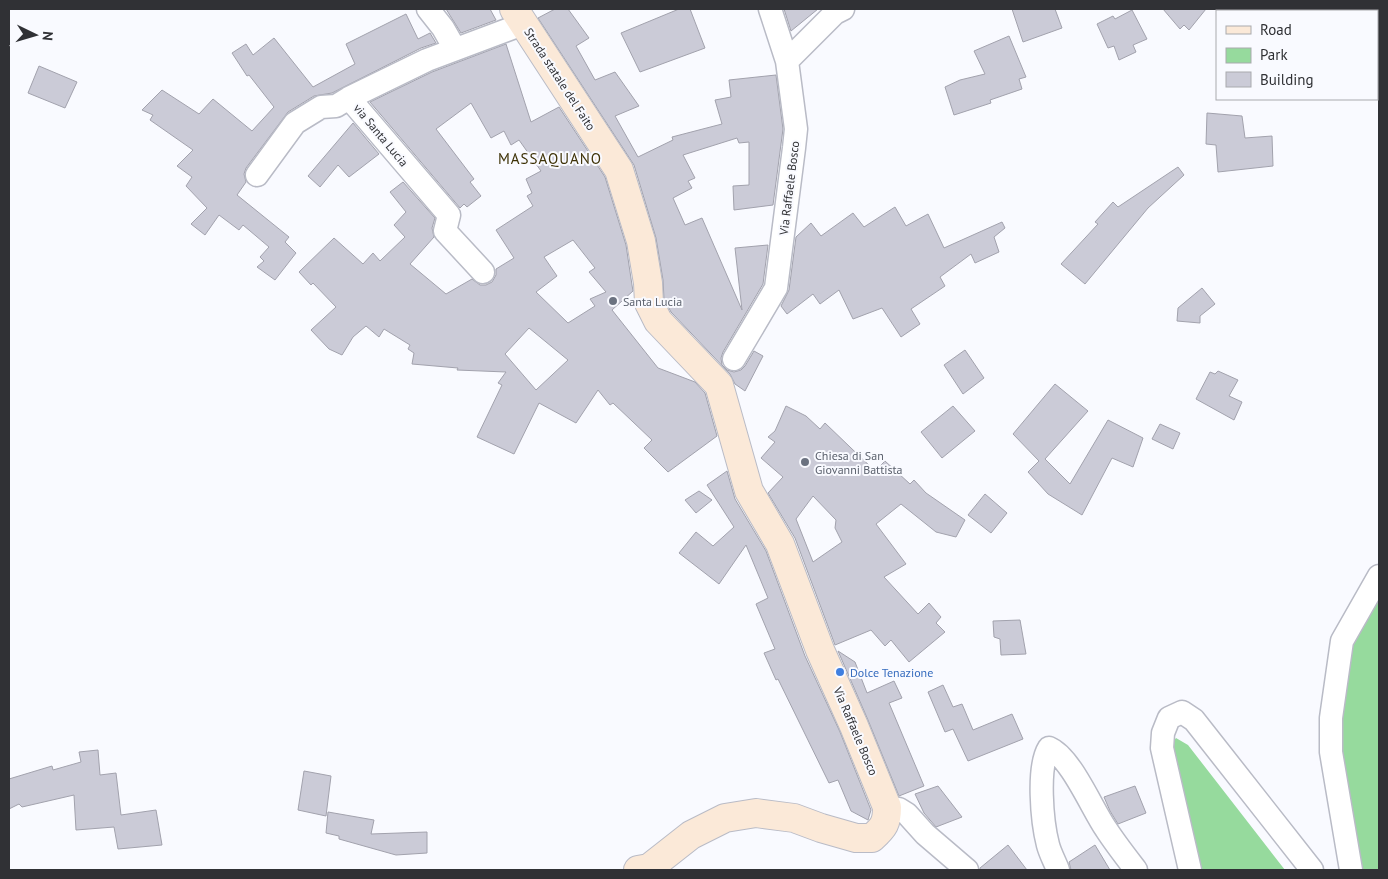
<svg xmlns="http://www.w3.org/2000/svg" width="1388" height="879" font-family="'PT Sans',sans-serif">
<rect width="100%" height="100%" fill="#f9faff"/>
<!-- green -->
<path fill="#96da9d" d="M 1379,593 L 1379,870 L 1357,870 L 1339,753 L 1345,663 L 1365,616 Z
M 1176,738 L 1188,745 L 1285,870 L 1200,870 L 1171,744 Z"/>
<!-- building -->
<path fill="#cbcbd7" stroke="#a2a2ad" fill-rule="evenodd" d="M 446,9 L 490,9 L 496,20 L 461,33 Z
M 555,9 L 568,9 L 589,38 L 576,46 L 595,80 L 615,72 L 639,106 L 615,116 L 638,157 L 673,140 L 672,137 L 722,124 L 715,100 L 731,97 L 729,80 L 776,75 L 783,129 L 773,205 L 734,210 L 733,186 L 749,185 L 749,142 L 739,143 L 737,138 L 683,155 L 695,178 L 688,181 L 692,188 L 673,198 L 685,225 L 702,218 L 742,310 L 735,248 L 768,245 L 763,284 L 723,352 L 721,358 L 722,365 L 727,370 L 734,372 L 741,370 L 745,366 L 754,351 L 763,356 L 745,391 L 735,384 L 730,374 L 671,312 L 664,299 L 663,280 L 656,238 L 634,165 L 538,18 Z
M 679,9 L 690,9 L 705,48 L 640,72 L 621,33 Z
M 784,9 L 818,9 L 791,31 Z
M 1012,9 L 1055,9 L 1062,28 L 1023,42 Z
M 1163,9 L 1206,9 L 1189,30 L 1184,25 L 1180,29 Z
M 1132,10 L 1147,39 L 1133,45 L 1136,52 L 1119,60 L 1114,46 L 1108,48 L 1097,24 L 1113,16 L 1115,19 Z
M 406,14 L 418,39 L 430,33 L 436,43 L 421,48 L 332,93 L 314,96 L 288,112 L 246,168 L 244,174 L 246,182 L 237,195 L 289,237 L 285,242 L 296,253 L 275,280 L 257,267 L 264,261 L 260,257 L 269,247 L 243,225 L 239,230 L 219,215 L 205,235 L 191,224 L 207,208 L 186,186 L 192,177 L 177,166 L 193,150 L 150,120 L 153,115 L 142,110 L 162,90 L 199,114 L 213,99 L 252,131 L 274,107 L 249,75 L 247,76 L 232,53 L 246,44 L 253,55 L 274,38 L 313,87 L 355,64 L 346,44 Z
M 1009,36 L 1026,77 L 1019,79 L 1022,89 L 990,100 L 991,103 L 954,115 L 945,87 L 960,80 L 985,74 L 974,51 Z
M 506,44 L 531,122 L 559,107 L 605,177 L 626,245 L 632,285 L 633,291 L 612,310 L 658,368 L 695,382 L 705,393 L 717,436 L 668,472 L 644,448 L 652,440 L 613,403 L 610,405 L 598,390 L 576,423 L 539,403 L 514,454 L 477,437 L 502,385 L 498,383 L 506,372 L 457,370 L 458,368 L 412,364 L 414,353 L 408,349 L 410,345 L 384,329 L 379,337 L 366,326 L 353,337 L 342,355 L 329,349 L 311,330 L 336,307 L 313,283 L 311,285 L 299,272 L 334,238 L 363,264 L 373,253 L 380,261 L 405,237 L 394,225 L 406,212 L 390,192 L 403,182 L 435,218 L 432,228 L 434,237 L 410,264 L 446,294 L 472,279 L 480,285 L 486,285 L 492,282 L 496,275 L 496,269 L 514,258 L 496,230 L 533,206 L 527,196 L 532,193 L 526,179 L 541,171 L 519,140 L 511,145 L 504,131 L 491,138 L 471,103 L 436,129 L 474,179 L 470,182 L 481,196 L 467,207 L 464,204 L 460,208 L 370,102 L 432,72 ZM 573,240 L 595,268 L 589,272 L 606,292 L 590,299 L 595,306 L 568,323 L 536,292 L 557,276 L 544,257 ZM 529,328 L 568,360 L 536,390 L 505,354 Z
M 39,66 L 77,82 L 65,108 L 28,93 Z
M 1207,113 L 1242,116 L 1245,138 L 1272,136 L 1273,166 L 1218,172 L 1216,145 L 1206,144 Z
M 353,123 L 379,154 L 349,177 L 338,165 L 320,187 L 308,176 Z
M 1178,167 L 1184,175 L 1148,208 L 1085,284 L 1061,264 L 1098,224 L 1095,222 L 1113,202 L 1118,207 Z
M 895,207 L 906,226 L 928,214 L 944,248 L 1002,222 L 1005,228 L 994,237 L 999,252 L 975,263 L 971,254 L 940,277 L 945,286 L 911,309 L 920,324 L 901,337 L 882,308 L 853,319 L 839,290 L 820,304 L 813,294 L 787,314 L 781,306 L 789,290 L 796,237 L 811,223 L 821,236 L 853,213 L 864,227 Z
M 1202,288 L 1215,304 L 1200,316 L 1200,323 L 1177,321 L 1178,308 Z
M 965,350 L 984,378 L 963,394 L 944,365 Z
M 1218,371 L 1238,380 L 1229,396 L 1242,402 L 1234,420 L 1196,399 L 1210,372 L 1215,374 Z
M 1055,384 L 1088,411 L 1045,459 L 1070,484 L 1108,420 L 1143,438 L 1133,467 L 1112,458 L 1082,515 L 1048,494 L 1028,472 L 1039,461 L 1013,434 Z
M 786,406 L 806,416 L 820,429 L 825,423 L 875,471 L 885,461 L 910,484 L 914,480 L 926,493 L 965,520 L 956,537 L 936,532 L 901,504 L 876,524 L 906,564 L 884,577 L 918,614 L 929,603 L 941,617 L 936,623 L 945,632 L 909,662 L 891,640 L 885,646 L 871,630 L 835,645 L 795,538 L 768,493 L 783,477 L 761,458 L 775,442 L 768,437 L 775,431 ZM 813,496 L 836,520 L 835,528 L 842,542 L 813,562 L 796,519 Z
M 953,406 L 975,431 L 942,458 L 921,432 Z
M 1160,424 L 1180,433 L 1173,449 L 1152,439 Z
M 727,471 L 735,499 L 766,551 L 805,656 L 840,732 L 871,810 L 868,820 L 851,811 L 838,780 L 829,783 L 778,679 L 776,680 L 764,653 L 775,649 L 756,604 L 768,598 L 746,545 L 719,584 L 679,553 L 696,532 L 713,546 L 734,527 L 707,485 Z
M 699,491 L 712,500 L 696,513 L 685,500 Z
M 985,494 L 1007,513 L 991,533 L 968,515 Z
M 1020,620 L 1026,654 L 1001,655 L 1000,639 L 994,637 L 993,621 Z
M 838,651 L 855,662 L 867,693 L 894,681 L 902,698 L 889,703 L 924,786 L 899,796 L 868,720 Z
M 943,685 L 953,707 L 962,704 L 973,730 L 1012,714 L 1023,739 L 968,761 L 953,729 L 945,732 L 928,692 Z
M 98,750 L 100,775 L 116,773 L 121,815 L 156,810 L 162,845 L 118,849 L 114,827 L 76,830 L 74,795 L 22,807 L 19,804 L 9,809 L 9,779 L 52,766 L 53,770 L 81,762 L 79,752 Z
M 304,771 L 331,776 L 326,816 L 298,810 Z
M 938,786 L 962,817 L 936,827 L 924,813 L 915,794 Z
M 1135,786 L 1146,813 L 1118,824 L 1110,811 L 1104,797 Z
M 328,812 L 374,820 L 371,834 L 427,832 L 427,853 L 396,855 L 339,839 L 339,836 L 326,833 Z
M 1008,845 L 1027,870 L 980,870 L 980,868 Z
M 1095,845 L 1110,870 L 1071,870 L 1069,862 Z"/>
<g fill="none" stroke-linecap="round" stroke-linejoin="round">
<defs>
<path id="street" d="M 428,9 L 443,28 L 455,49
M 787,61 L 835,13 L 843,9
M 257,175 L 295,123 L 321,107 L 336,106 L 349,98
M 483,272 L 445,231 L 449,215 L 349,98 L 427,60 L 523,24
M 734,359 L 776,288 L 794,148 L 796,129 L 787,61 L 770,9
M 887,807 L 899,809 L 907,814 L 925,834 L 967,870
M 1058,870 C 1055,862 1050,853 1048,845 C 1042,822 1037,767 1049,748 C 1071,757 1092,809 1106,829 C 1115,843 1126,857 1136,870
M 1190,870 L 1162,748 L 1163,733 L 1169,718 L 1182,712 L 1194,720 L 1312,870
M 1351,870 L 1331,752 L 1331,718 L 1342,641 L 1379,576"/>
<path id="secondary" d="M 514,9 L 619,170 L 641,241 L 648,283 L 649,303 L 658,321 L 719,385 L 749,491 L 780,544 L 820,650 L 854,726 L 887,807 C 887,823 884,827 872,838 L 856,838 L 821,828 L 794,818 L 756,813 L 725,818 L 691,835 L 649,868 L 638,870"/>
</defs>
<!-- street casing -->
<use href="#street" stroke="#b9bbc6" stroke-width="25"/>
<!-- secondary casing -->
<use href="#secondary" stroke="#b9bbc6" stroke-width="30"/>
<!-- street -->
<use href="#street" stroke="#fff" stroke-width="22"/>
<!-- secondary -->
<use href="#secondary" stroke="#fbe9d8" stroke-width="28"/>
</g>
<!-- markers -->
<g fill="#6b7280" stroke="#f9faff" stroke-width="2">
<circle cx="613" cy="301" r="5"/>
<circle cx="805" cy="462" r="5"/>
</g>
<circle fill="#3f7fe0" stroke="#f9faff" stroke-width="2" cx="840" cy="672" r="5"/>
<g text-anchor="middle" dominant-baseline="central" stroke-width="4" stroke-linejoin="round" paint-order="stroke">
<!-- street labels -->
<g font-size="12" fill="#303135" stroke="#f9faff">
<text transform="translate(560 79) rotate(57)">Strada statale del Faito</text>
<text transform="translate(381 135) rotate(50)">via Santa Lucia</text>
<text transform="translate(789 188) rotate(-83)">Via Raffaele Bosco</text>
<text transform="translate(856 731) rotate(67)">Via Raffaele Bosco</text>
</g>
<!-- worship labels -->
<g font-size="12" fill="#5b616d" stroke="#f9faff" text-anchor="start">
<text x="623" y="301">Santa Lucia</text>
<text x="815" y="455">Chiesa di San<tspan x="815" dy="14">Giovanni Battista</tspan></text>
</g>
<!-- shop labels -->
<g font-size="12" fill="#366cbe" stroke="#f9faff" text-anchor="start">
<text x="850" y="672">Dolce Tenazione</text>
</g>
<!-- quarter labels -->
<g font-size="15" letter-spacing="1" fill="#3e3207" stroke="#f9faff">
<text x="550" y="158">MASSAQUANO</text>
</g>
</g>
<!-- border -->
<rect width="1388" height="879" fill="none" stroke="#303135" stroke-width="20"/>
<!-- legend -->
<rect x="1216" y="10" width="162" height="90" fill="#f9faff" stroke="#a9aaae"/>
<rect x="1226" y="26" width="25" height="8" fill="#fbe9d8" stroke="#a9aaae"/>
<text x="1260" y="35" font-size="15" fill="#303135">Road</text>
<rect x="1226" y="48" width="25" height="15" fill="#96da9d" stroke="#a9aaae"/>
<text x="1260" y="60" font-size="15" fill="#303135">Park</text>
<rect x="1226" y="72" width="25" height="15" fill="#cbcbd7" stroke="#a9aaae"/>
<text x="1260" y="85" font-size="15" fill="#303135">Building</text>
<!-- north arrow -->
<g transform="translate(35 35) rotate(95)" stroke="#f9faff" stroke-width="4" paint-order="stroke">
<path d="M0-4L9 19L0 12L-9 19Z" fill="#303135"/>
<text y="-8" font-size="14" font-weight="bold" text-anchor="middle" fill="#303135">N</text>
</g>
</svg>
